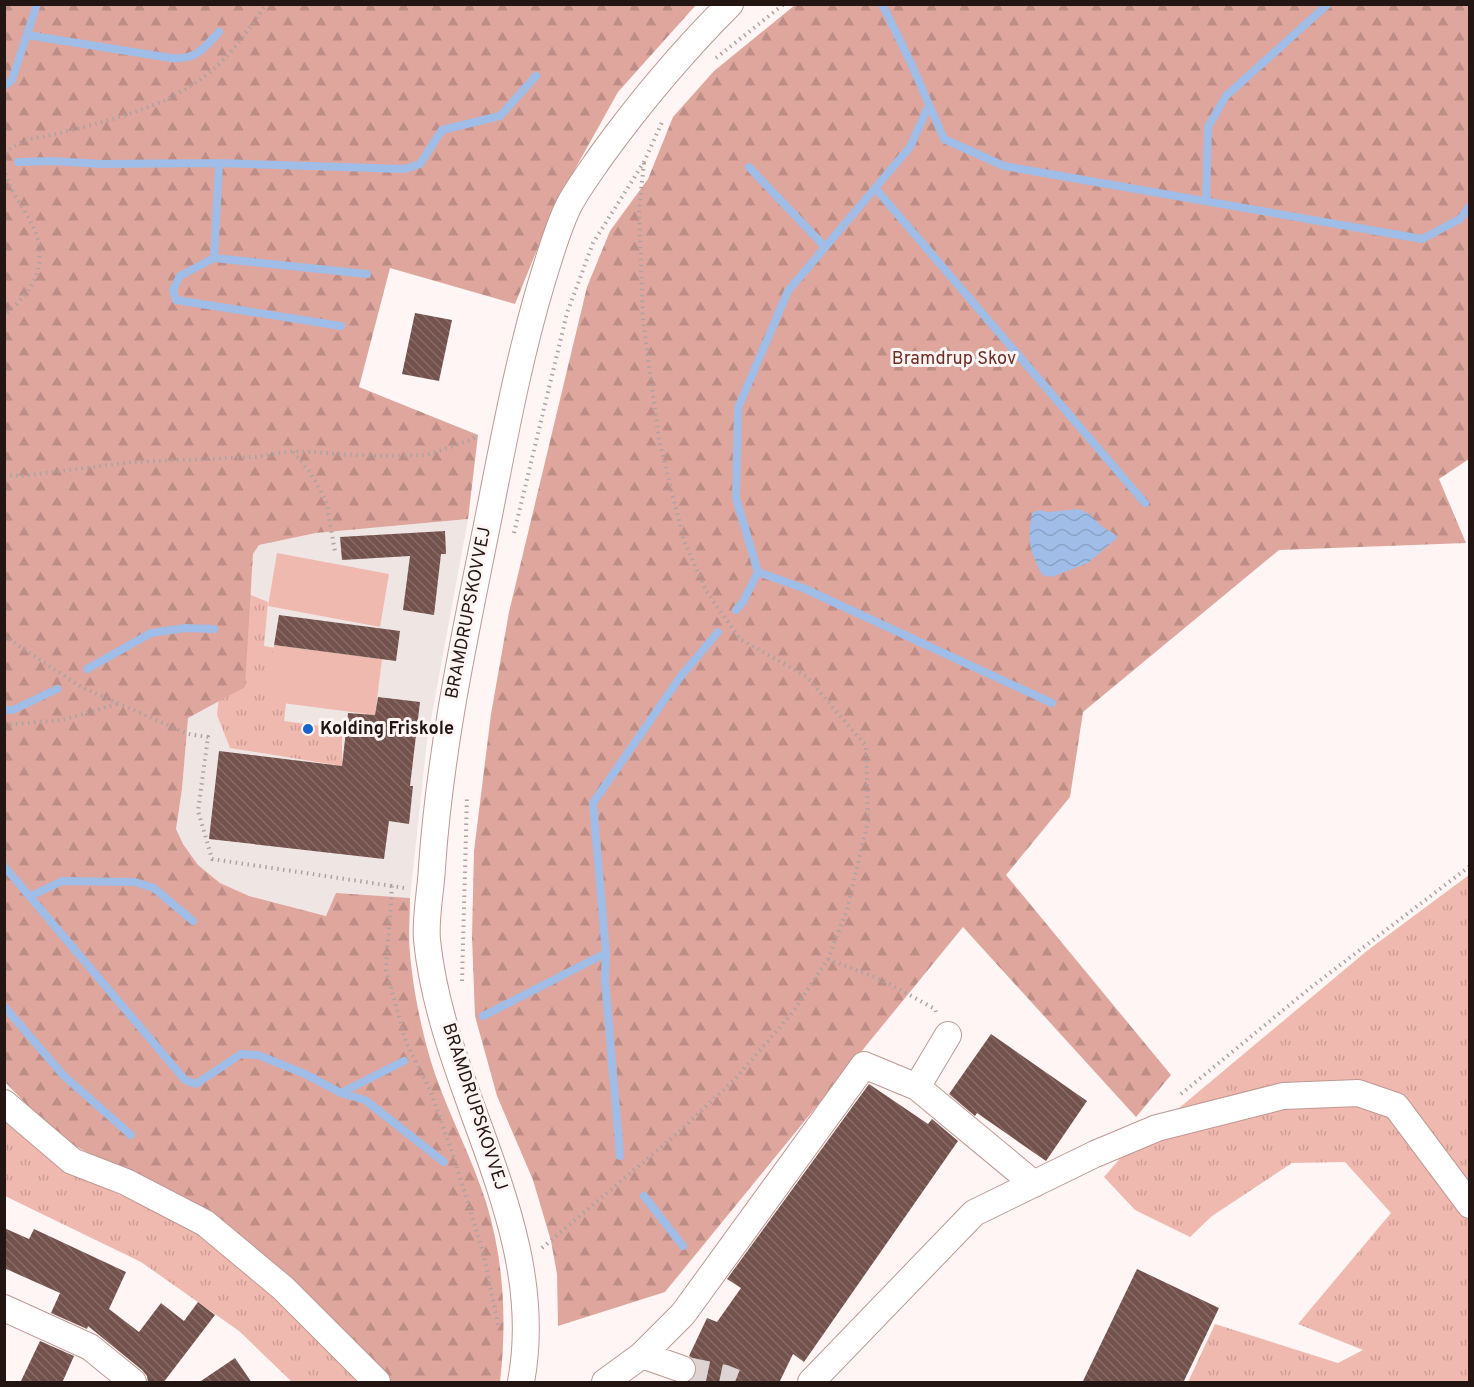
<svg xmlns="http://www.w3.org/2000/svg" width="1474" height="1387" font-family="Overpass,sans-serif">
<defs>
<pattern id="grass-tufts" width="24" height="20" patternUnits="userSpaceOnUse" patternTransform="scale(1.5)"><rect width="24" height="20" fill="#f0b9af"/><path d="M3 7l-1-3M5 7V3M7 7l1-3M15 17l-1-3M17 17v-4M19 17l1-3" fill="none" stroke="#ce9e96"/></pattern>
<pattern id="forest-firs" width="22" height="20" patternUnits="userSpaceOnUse" patternTransform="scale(1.5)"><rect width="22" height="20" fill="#dea69d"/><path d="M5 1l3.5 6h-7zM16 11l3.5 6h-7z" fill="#be8e86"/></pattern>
<pattern id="water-waves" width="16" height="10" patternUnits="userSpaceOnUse" patternTransform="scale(1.5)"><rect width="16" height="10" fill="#a0bde8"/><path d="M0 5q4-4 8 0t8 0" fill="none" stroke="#8aa2c6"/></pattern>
<pattern id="building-back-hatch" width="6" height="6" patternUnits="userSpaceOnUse" patternTransform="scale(1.5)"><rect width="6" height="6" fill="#73514c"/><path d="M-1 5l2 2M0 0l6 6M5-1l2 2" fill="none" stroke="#866b67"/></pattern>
</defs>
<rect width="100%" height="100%" fill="#fef5f4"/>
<!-- built -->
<path fill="#efe5e3" d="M 468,519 L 427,741 L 410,898 L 389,897 L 327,916 L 249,896 L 220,883 L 198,865 L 183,844 L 176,829 L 182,789 L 188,717 L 245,687 L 253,554 L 259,545 L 316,533 Z"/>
<!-- grass -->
<path fill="url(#grass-tufts)" d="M 231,587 L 268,602 L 264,646 L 292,651 L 284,721 L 342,729 L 342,766 L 230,748 L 217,715 Z
M 1469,875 L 1469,1382 L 1188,1382 L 1215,1324 L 1338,1363 L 1363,1350 L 1298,1324 L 1391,1213 L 1345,1162 L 1292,1163 L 1212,1216 L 1190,1237 L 1135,1210 L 1104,1177 L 1123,1155 L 1368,950 Z
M 4,1119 L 17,1132 L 78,1175 L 192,1229 L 267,1282 L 363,1382 L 292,1382 L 239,1331 L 141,1262 L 5,1196 Z"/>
<!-- forest -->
<path fill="url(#forest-firs)" d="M 5,5 L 696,5 L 618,92 L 556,203 L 515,304 L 390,268 L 359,387 L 478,435 L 468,519 L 316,533 L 259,545 L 253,554 L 245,687 L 188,718 L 182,789 L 176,829 L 183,844 L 198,865 L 220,883 L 249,896 L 326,916 L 336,893 L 410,898 C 410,917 408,935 410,953 C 413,991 423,1038 435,1074 C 450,1117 472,1158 486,1202 C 504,1260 507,1322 500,1382 L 390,1382 L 293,1282 L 198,1210 L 58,1137 L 5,1082 Z
M 795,5 L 1469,5 L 1469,459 L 1439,479 L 1466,543 L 1279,550 L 1083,712 L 1070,797 L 1006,875 L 1171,1075 L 1136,1117 L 963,927 L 665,1292 L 558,1326 L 557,1274 L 551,1241 L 533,1180 L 497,1096 L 475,1016 L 472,937 L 474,851 L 491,714 L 509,612 L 587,287 L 610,231 L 648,179 L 673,117 L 714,71 Z"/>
<!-- pitch -->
<path fill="#f0b9af" d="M 277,553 L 389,574 L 380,627 L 268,606 Z
M 274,645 L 382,659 L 375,715 L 267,701 Z"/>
<!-- water -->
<path fill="url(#water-waves)" d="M 1078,509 C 1094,514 1094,521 1106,529 C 1111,532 1114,532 1117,538 L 1088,563 L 1052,577 L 1042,575 C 1029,549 1027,542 1032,513 L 1038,510 L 1049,512 Z"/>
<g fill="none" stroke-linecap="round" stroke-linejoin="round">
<!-- stream -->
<path stroke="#a0bde8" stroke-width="8" d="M 882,4 L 911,63 L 944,139 L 1004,166 L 1422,239 L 1460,219 L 1470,206
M 27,35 L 171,58 C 197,60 202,50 219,32
M 4,86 L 12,80 L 37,4
M 929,105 L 910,147 L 788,291 L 738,408 L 736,498 L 758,572 L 803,588 L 1052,703
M 18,162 L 52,161 L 101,164 L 219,163 L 405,169 L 420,164 L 442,130 L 500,116 L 536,76
M 219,163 L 214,258 L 180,276 L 173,290 L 176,300 L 341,326
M 749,167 L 825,247
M 875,188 L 1145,503
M 1206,201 L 1208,127 L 1226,96 L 1328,4
M 214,258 L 367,274
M 736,610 L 743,602 L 758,572
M 87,669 L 151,633 L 185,628 L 214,629
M 4,710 L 13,710 L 57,689
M 4,866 L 185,1080 L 196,1084 L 241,1054 L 258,1055 L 305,1074 L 341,1093 L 365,1100 L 444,1162
M 31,896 L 62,881 L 135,882 L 154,888 L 193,921
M 4,1006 L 63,1075 L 131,1135
M 483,1016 L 606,953
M 341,1093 L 404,1061
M 620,1156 L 605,980 L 606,953 L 593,803 L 681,676 L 718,632
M 644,1196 L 683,1246"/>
</g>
<!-- building -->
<path fill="url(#building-back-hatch)" d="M 415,313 L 452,320 L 439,381 L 402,374 Z
M 445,531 L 446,554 L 441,554 L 434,615 L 403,610 L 410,556 L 342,560 L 340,537 Z
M 279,615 L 400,631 L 396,661 L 274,645 Z
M 378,697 L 420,702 L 410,786 L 413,786 L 409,824 L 389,821 L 384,859 L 209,839 L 219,751 L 342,766 L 348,713 L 375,715 Z
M 991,1034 L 1087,1101 L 1046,1161 L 977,1113 L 975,1116 L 949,1094 Z
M 869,1084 L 928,1124 L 932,1119 L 958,1141 L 804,1362 L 793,1354 L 779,1383 L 688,1383 L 696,1374 L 697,1367 L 694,1360 L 689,1356 L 707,1318 L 717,1322 L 741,1288 L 727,1279 Z
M 4,1228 L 29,1239 L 34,1229 L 126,1272 L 109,1309 L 139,1332 L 161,1303 L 184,1321 L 198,1302 L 215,1315 L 163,1383 L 148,1383 L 147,1376 L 142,1370 L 88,1326 L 87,1329 L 51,1313 L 60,1293 L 4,1268 Z
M 1137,1269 L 1219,1308 L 1183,1383 L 1082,1383 Z
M 40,1341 L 74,1356 L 62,1383 L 20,1383 Z
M 235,1358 L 252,1383 L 198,1383 Z"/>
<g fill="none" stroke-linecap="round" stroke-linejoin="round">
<!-- minor-tunnel -->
<path stroke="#ddd3d2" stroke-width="26" stroke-dasharray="26 13" stroke-linecap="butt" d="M 682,1369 L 725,1378 L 735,1382"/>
<defs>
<path id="minor" d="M 948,1035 L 917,1087 L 1034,1184
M 4,1103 L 72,1161 L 126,1182 L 205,1223 L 283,1288 L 377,1382
M 4,1308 L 90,1347 L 133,1382
M 642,1355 L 683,1314 L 864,1065 L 917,1087
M 521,1382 C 550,1227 442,1091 427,940 C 425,917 431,890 432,867 C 440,751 464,639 487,525 C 503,444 518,361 542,281 C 550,256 557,229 569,205 C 578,188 590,172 601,156 C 640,102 683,51 730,4
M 605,1382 L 642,1355 L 682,1369
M 811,1382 L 974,1213 L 1095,1154 L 1157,1128 L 1283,1096 L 1358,1093 L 1396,1106 L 1470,1205"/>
</defs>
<!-- minor casing -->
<use href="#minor" stroke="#bf9892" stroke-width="28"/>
<!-- path -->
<path stroke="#aea3a1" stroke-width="4" stroke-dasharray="1.5 4.5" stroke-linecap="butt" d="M 716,58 L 784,4
M 4,160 C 6,156 8,151 11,148 C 28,136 49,137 68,131 C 100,123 149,110 177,94 C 220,71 239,44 266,4
M 4,168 C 9,192 26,209 35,231 C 48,265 33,294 4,314
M 293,452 L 309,471 L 326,500 L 335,552
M 4,475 L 22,476 L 133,462 L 256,457 L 293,451 L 374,456 L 427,455 L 471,440 L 478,435
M 514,533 L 567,313 L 593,243 L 644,162 L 663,120
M 4,636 L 81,687 L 188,734 L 208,737 L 198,811 L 212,859 L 392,886
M 4,725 L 63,720 L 117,704
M 404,888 L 392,886 L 386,970 L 406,1042 L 430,1090 L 453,1155 L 483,1252 L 498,1325
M 828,959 L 884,981 L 935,1009 L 936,1012
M 462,981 L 467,797
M 1181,1094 L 1310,988 L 1470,866
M 542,1248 L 679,1132 L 736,1078 L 793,1012 L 828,959 L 847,910 L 868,821 L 866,746 L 806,676 L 740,639 L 706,591 L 684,541 L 659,440 L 643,319 L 639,210 L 644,163"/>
<!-- minor -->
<use href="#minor" stroke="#fff" stroke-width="26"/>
</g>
<!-- markers -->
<circle fill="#1563cd" stroke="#fef5f4" stroke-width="2" cx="308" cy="729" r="6"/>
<g text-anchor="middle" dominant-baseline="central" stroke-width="6" stroke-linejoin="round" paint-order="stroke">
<!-- park labels -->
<g font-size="18" fill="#6f2b23" stroke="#fef5f4">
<text x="954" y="359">Bramdrup Skov</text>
</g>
<!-- street labels -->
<g font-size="18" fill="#231512" stroke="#fef5f4">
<text transform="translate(469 613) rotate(-79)">BRAMDRUPSKOVVEJ</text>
<text transform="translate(474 1107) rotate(72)">BRAMDRUPSKOVVEJ</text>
</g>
<!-- poi labels -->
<g font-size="18" font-weight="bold" fill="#231512" stroke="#fef5f4" text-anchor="start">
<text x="320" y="729">Kolding Friskole</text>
</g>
</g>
<!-- border -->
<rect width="1474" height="1387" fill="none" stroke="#231512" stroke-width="12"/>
</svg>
